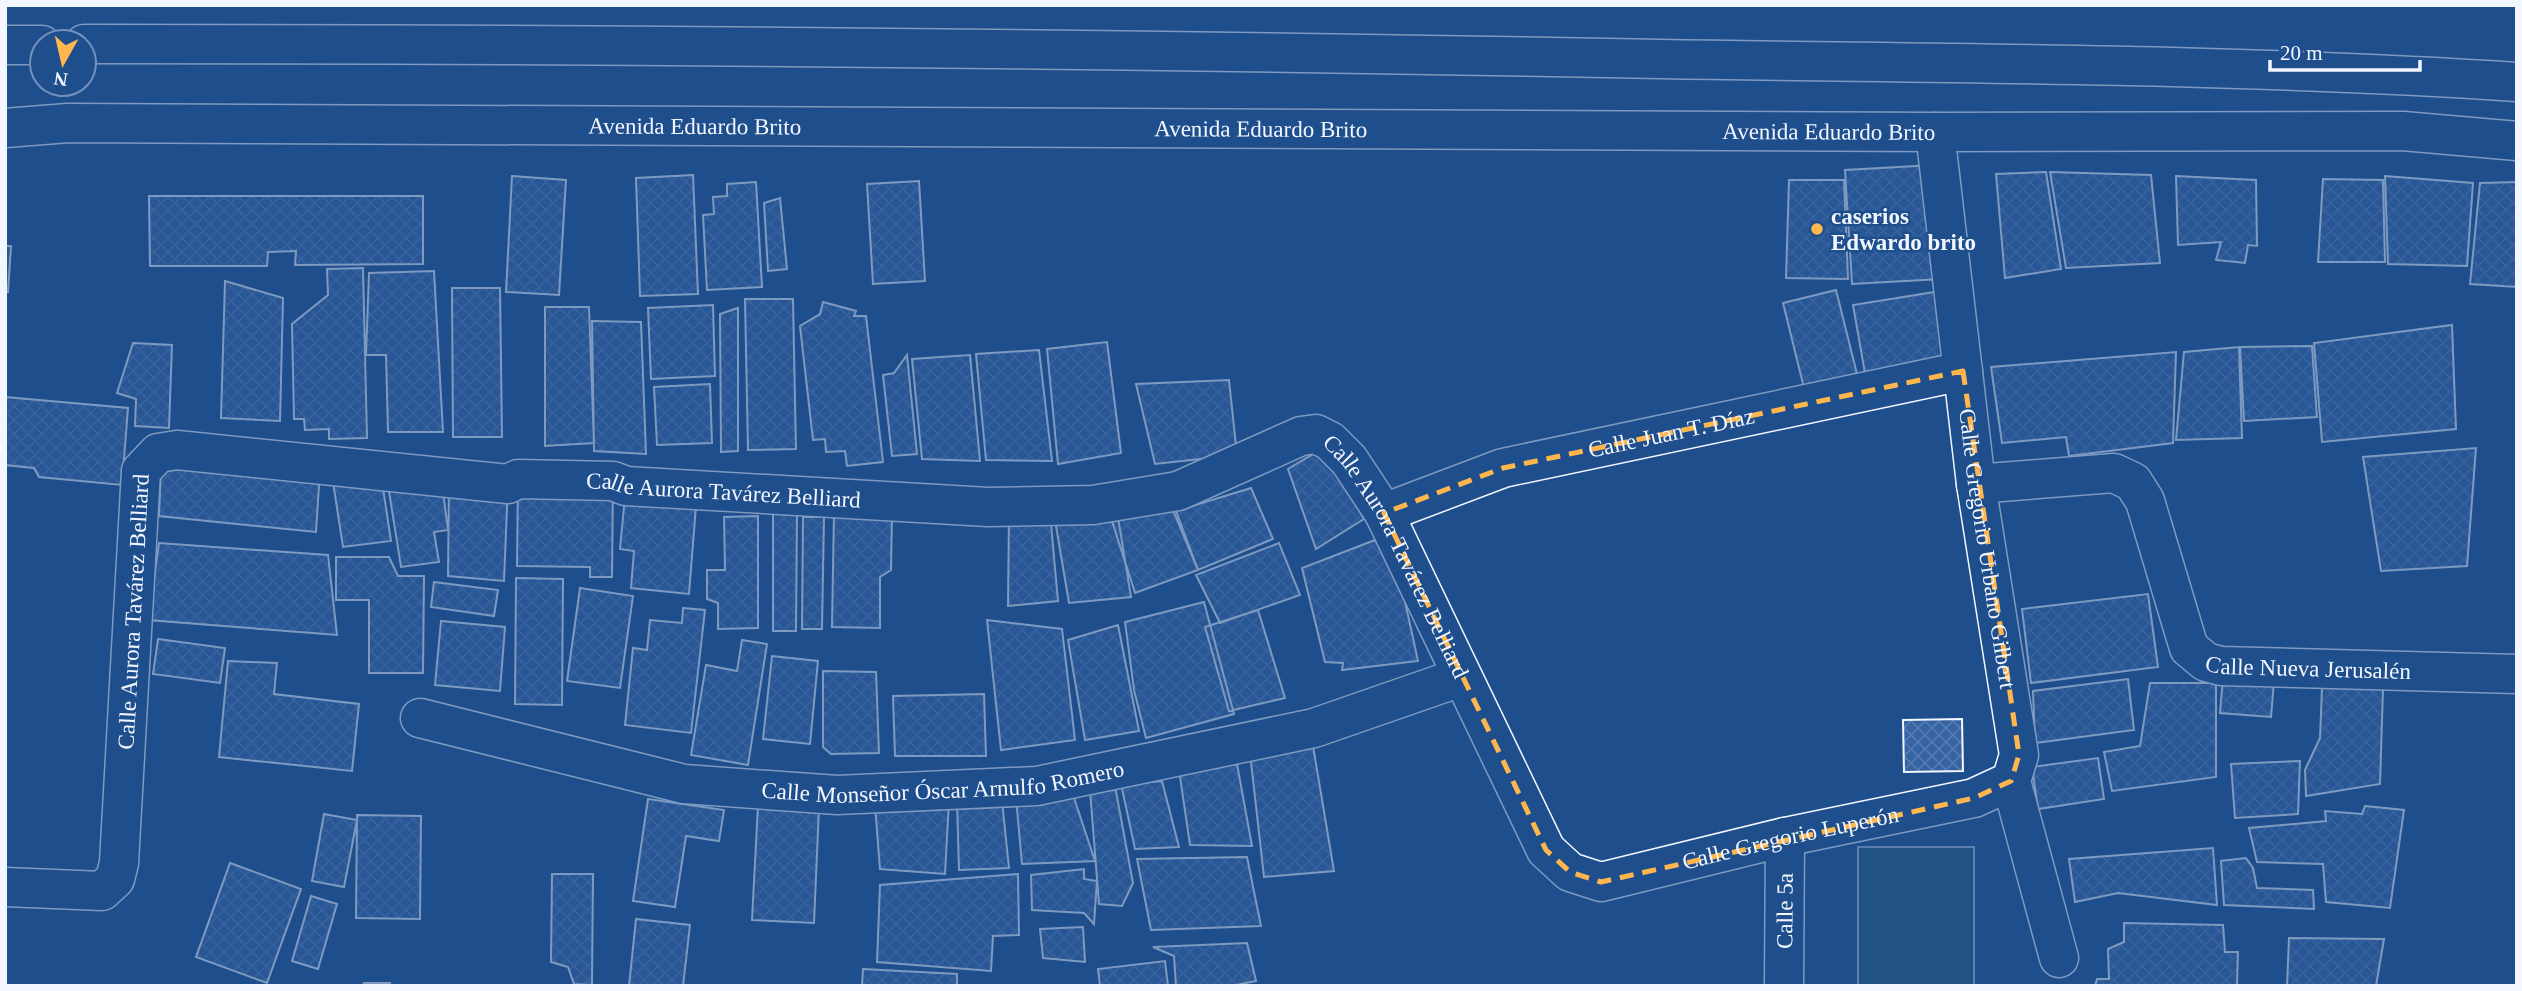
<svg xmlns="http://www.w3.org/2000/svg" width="2522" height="991" font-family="Georgia,serif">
<defs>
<pattern id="building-cross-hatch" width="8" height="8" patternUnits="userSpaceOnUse" patternTransform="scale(1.75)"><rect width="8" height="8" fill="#3563a3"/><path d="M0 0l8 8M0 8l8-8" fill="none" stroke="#537ab1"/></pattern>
</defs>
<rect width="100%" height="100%" fill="#1f4e8c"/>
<!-- grass -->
<path fill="#245a82" stroke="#a8bbd7" stroke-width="2" d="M 1858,847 L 1974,847 L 1974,986 L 1858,986 Z"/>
<!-- building -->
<path fill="url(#building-cross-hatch)" stroke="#f2f6ff" stroke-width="2" d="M 1934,165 L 1941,279 L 1852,284 L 1845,170 Z
M 2046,172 L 2061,269 L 2005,278 L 1996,174 Z
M 2050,172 L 2151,175 L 2160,263 L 2066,268 Z
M 693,175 L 698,294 L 640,296 L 636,178 Z
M 512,176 L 566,180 L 559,295 L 506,292 Z
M 2176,176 L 2256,180 L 2257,246 L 2248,245 L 2245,263 L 2216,260 L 2221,242 L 2178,245 Z
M 2385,176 L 2473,183 L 2467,266 L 2388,264 Z
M 2323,179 L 2383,180 L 2385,262 L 2318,262 Z
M 1789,180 L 1844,180 L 1848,279 L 1786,278 Z
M 919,181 L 925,281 L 873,284 L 867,184 Z
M 756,182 L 762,287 L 707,290 L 703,215 L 714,214 L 713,197 L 727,196 L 727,184 Z
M 2517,182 L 2517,287 L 2470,284 L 2480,183 Z
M 149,196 L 423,196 L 423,264 L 295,265 L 296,251 L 268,252 L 267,266 L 150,266 Z
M 780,198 L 787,269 L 768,271 L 764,203 Z
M 5,246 L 11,246 L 8,292 L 5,292 Z
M 363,268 L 367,438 L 329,439 L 329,429 L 305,430 L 304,419 L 294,419 L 292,324 L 328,295 L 327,269 Z
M 434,271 L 443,432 L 388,432 L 386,355 L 366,355 L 369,273 Z
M 225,281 L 283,298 L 280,421 L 221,418 Z
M 452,288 L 500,288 L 502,437 L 453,437 Z
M 1836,290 L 1857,374 L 1804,388 L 1783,303 Z
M 1941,291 L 1954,364 L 1866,379 L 1853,305 Z
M 745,299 L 793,299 L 796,449 L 748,450 Z
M 823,302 L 856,311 L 854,316 L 866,316 L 883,462 L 847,466 L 845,451 L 826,452 L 825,439 L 813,440 L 800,326 L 820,314 Z
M 713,305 L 715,376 L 651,379 L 648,308 Z
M 545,307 L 589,307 L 594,443 L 545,446 Z
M 738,308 L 738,451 L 721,452 L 720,314 Z
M 592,321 L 641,322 L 646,454 L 594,451 Z
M 2452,325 L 2456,429 L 2322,442 L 2314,343 Z
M 1107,342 L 1121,453 L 1058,464 L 1047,349 Z
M 133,343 L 172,345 L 169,428 L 135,426 L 136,399 L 117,393 Z
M 2312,346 L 2317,417 L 2244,421 L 2240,347 Z
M 2239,347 L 2242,438 L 2176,440 L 2184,352 Z
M 1039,350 L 1052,461 L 986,460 L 976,354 Z
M 2176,352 L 2173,443 L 2069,456 L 2066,437 L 2002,443 L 1991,367 Z
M 907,355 L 917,454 L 892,456 L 883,375 L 894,373 Z
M 970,355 L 980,461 L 922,459 L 912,359 Z
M 1229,380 L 1237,455 L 1155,464 L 1136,384 Z
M 710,384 L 712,443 L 657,445 L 654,387 Z
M 5,397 L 128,408 L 122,485 L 39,477 L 34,468 L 5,465 Z
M 1325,447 L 1364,519 L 1316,549 L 1288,469 Z
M 2476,448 L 2467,566 L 2381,571 L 2363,457 Z
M 161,467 L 320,470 L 316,532 L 159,516 Z
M 381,475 L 391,541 L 343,547 L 333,482 Z
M 441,477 L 448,530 L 434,532 L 439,562 L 401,567 L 388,485 Z
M 518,479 L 613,481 L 612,577 L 590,577 L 590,567 L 517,566 Z
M 449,481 L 508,484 L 504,581 L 448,576 Z
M 626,486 L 697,493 L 689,594 L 631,588 L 634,551 L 620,549 Z
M 1251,488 L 1273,539 L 1198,570 L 1176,511 Z
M 1170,503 L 1198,570 L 1135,593 L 1111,518 Z
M 1116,505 L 1131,597 L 1069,603 L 1054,514 Z
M 834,511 L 892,512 L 891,570 L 880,577 L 880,628 L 832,627 Z
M 773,512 L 797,512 L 796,631 L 773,631 Z
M 1050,513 L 1058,601 L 1008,606 L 1009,515 Z
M 758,516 L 758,628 L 718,629 L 718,603 L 707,599 L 707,570 L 725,570 L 724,517 Z
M 803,517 L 824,517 L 822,629 L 802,629 Z
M 1375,540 L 1397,565 L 1418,661 L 1342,670 L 1343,663 L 1325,662 L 1302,568 Z
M 159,543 L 328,555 L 337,635 L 148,620 Z
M 1279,543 L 1300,595 L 1220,623 L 1196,575 Z
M 336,557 L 389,557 L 398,576 L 424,576 L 423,673 L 369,673 L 369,600 L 336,600 Z
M 516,578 L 563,579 L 562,705 L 515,704 Z
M 434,582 L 498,590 L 494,616 L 431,607 Z
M 580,588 L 633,596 L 620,688 L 567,681 Z
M 2148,594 L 2158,667 L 2031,683 L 2022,609 Z
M 1204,602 L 1234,714 L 1146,738 L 1134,690 L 1125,622 Z
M 683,608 L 705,610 L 691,733 L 625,725 L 633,648 L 647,650 L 650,620 L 682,623 Z
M 1258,610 L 1285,698 L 1229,711 L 1205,627 Z
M 987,620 L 1062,629 L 1075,740 L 1001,750 Z
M 441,621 L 505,627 L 500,691 L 435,685 Z
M 1118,625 L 1139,731 L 1085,740 L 1068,640 Z
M 158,639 L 225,648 L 220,683 L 153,674 Z
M 742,640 L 767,644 L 748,765 L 691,755 L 706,665 L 737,671 Z
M 772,656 L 818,661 L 810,744 L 763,739 Z
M 228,661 L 277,663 L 274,694 L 359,704 L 352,771 L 219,757 Z
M 823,671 L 876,672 L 879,753 L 831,754 L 823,747 Z
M 2223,677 L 2274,681 L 2271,717 L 2220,713 Z
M 2128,679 L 2134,730 L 2035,743 L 2033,691 Z
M 2150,683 L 2216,683 L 2216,777 L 2112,791 L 2104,752 L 2140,746 Z
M 2322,687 L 2383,689 L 2380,784 L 2306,796 L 2305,770 L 2320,738 Z
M 984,694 L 986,756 L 895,756 L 893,696 Z
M 1962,719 L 1963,771 L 1904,772 L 1903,720 Z
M 1312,740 L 1334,871 L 1264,877 L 1250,753 Z
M 2098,758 L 2104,799 L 2038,809 L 2032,767 Z
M 2300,761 L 2298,814 L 2235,818 L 2231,764 Z
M 1237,764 L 1252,846 L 1190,845 L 1179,770 Z
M 1162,781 L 1179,847 L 1135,849 L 1121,784 Z
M 1115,786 L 1133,883 L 1122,906 L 1099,904 L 1090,790 Z
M 1073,795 L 1095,861 L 1022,864 L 1016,798 Z
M 648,799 L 724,810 L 719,841 L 686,836 L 675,907 L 633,901 Z
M 957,800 L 1002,801 L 1009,868 L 959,870 Z
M 949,801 L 945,874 L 880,869 L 875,805 Z
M 758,805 L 819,808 L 814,923 L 752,920 Z
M 2365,806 L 2404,810 L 2390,908 L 2326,902 L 2323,864 L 2257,862 L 2249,828 L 2326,821 L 2325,811 L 2362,814 Z
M 324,814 L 357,820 L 344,887 L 312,881 Z
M 357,815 L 421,816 L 420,919 L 356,918 Z
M 2213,848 L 2217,905 L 2118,893 L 2075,902 L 2069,859 Z
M 1247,857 L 1261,926 L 1151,930 L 1137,859 Z
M 2246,858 L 2253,868 L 2257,888 L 2313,890 L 2314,909 L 2224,905 L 2221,861 Z
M 230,863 L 301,889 L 267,983 L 196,957 Z
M 1084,869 L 1084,879 L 1097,881 L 1094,924 L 1084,913 L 1032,910 L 1031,875 Z
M 552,874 L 593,874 L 592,985 L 574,984 L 568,967 L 551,962 Z
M 1018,874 L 1019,935 L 993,936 L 991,971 L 877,962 L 880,885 Z
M 311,896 L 337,904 L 318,969 L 292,961 Z
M 636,919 L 690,925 L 683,986 L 629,986 Z
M 2124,923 L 2223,925 L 2225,952 L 2238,952 L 2237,986 L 2095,986 L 2097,979 L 2109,979 L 2108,949 L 2124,942 Z
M 1083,927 L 1085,962 L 1043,958 L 1040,929 Z
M 2289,938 L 2384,939 L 2376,986 L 2287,986 Z
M 1247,943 L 1256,981 L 1231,986 L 1176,986 L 1174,956 L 1153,947 Z
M 1165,961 L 1168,986 L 1100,986 L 1098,969 Z
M 863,969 L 957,974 L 957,986 L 862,986 Z
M 364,983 L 390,983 L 390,986 L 362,986 Z"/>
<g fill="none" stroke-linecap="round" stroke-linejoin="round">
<defs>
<g id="minor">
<path id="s1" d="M 1935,132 L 1976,484 L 2019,755 L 2011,781 L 2059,958"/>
<path id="s2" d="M 1976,484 L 2114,473 L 2133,482 L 2145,501 L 2189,648 L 2206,662 L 2221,666 L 2517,674"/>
<path id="s3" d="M 1384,513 L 1503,468 L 1963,371"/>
<path id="s4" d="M 420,718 L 684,784 L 837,795 L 1037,786 L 1314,728 L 1461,677"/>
<path id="s5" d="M 5,887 L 102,891 L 115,879 L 119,863 L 141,471 L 158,453 L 177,450 L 508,484 L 518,479 L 613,481 L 626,486 L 988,507 L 1093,505 L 1178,491 L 1301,436 L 1316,434 L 1330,441 L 1349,460 L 1384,513 L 1546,850 L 1570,872 L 1601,882 L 1785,837 L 1974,798 L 2011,781"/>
<path id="s6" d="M 1784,986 L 1785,837"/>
</g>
<g id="tertiary">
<path d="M 84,44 C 610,44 1135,49 1661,59 C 1946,64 2232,63 2517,82"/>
<path d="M 5,45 L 42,45"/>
<path id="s7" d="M 5,128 L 68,123 L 1935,132 L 2403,131 L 2517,141"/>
</g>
</defs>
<!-- minor casing -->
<use href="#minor" stroke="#f2f6ff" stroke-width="41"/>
<!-- tertiary casing -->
<use href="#tertiary" stroke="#f2f6ff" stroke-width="41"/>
<!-- minor -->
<use href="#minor" stroke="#1f4e8c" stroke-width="38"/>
<!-- tertiary -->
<use href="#tertiary" stroke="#1f4e8c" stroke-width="38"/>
</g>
<!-- marked area -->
<path d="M0 0H2522V991H0ZM 1963,371 L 2019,755 L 2011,781 L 1974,798 L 1601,882 L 1570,872 L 1546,850 L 1384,513 L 1503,468 Z" fill="#1f4e8c" fill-opacity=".55" fill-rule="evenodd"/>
<path fill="none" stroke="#ffb74d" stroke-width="5" stroke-dasharray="14 9" stroke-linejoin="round" d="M 1963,371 L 2019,755 L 2011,781 L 1974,798 L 1601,882 L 1570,872 L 1546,850 L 1384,513 L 1503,468 Z"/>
<!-- markers -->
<circle fill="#ffb74d" stroke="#1f4e8c" stroke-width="2.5" cx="1817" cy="229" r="7"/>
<g text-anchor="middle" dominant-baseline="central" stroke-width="5" stroke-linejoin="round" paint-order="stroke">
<!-- street labels -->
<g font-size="23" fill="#f2f6ff" stroke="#1f4e8c">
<text stroke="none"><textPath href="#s7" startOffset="690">Avenida Eduardo Brito</textPath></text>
<text stroke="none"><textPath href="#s7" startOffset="1256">Avenida Eduardo Brito</textPath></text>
<text stroke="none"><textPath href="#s7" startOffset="1824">Avenida Eduardo Brito</textPath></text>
<text stroke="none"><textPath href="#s3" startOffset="299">Calle Juan T. Díaz</textPath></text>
<text stroke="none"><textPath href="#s5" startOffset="1118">Calle Aurora Tavárez Belliard</textPath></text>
<text stroke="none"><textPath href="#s1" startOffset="420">Calle Gregorio Urbano Gilbert</textPath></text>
<text stroke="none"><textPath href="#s5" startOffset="1874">Calle Aurora Tavárez Belliard</textPath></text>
<text stroke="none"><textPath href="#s5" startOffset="383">Calle Aurora Tavárez Belliard</textPath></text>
<text stroke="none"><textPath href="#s2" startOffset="460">Calle Nueva Jerusalén</textPath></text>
<text stroke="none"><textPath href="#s4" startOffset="532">Calle Monseñor Óscar Arnulfo Romero</textPath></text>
<text stroke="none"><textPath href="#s5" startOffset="2464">Calle Gregorio Luperón</textPath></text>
<text stroke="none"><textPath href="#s6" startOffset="75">Calle 5a</textPath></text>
</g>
<!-- poi labels -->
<g font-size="23" font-weight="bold" fill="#f2f6ff" stroke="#1f4e8c" text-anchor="start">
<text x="1831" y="216">caserios<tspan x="1831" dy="26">Edwardo brito</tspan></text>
</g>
</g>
<!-- border -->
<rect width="2522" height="991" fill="none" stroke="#f2f6ff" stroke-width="14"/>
<!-- north arrow -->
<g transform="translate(63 63) rotate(188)"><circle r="33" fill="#1f4e8c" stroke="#7391ba" stroke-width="2"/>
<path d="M0-5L12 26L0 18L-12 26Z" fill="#ffb74d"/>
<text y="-10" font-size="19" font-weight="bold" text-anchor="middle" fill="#f2f6ff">N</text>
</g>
<!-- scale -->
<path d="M2270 60v10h150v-10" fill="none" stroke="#f2f6ff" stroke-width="3.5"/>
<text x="2280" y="60" font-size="21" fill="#f2f6ff" stroke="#1f4e8c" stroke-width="5" paint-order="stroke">20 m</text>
</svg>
